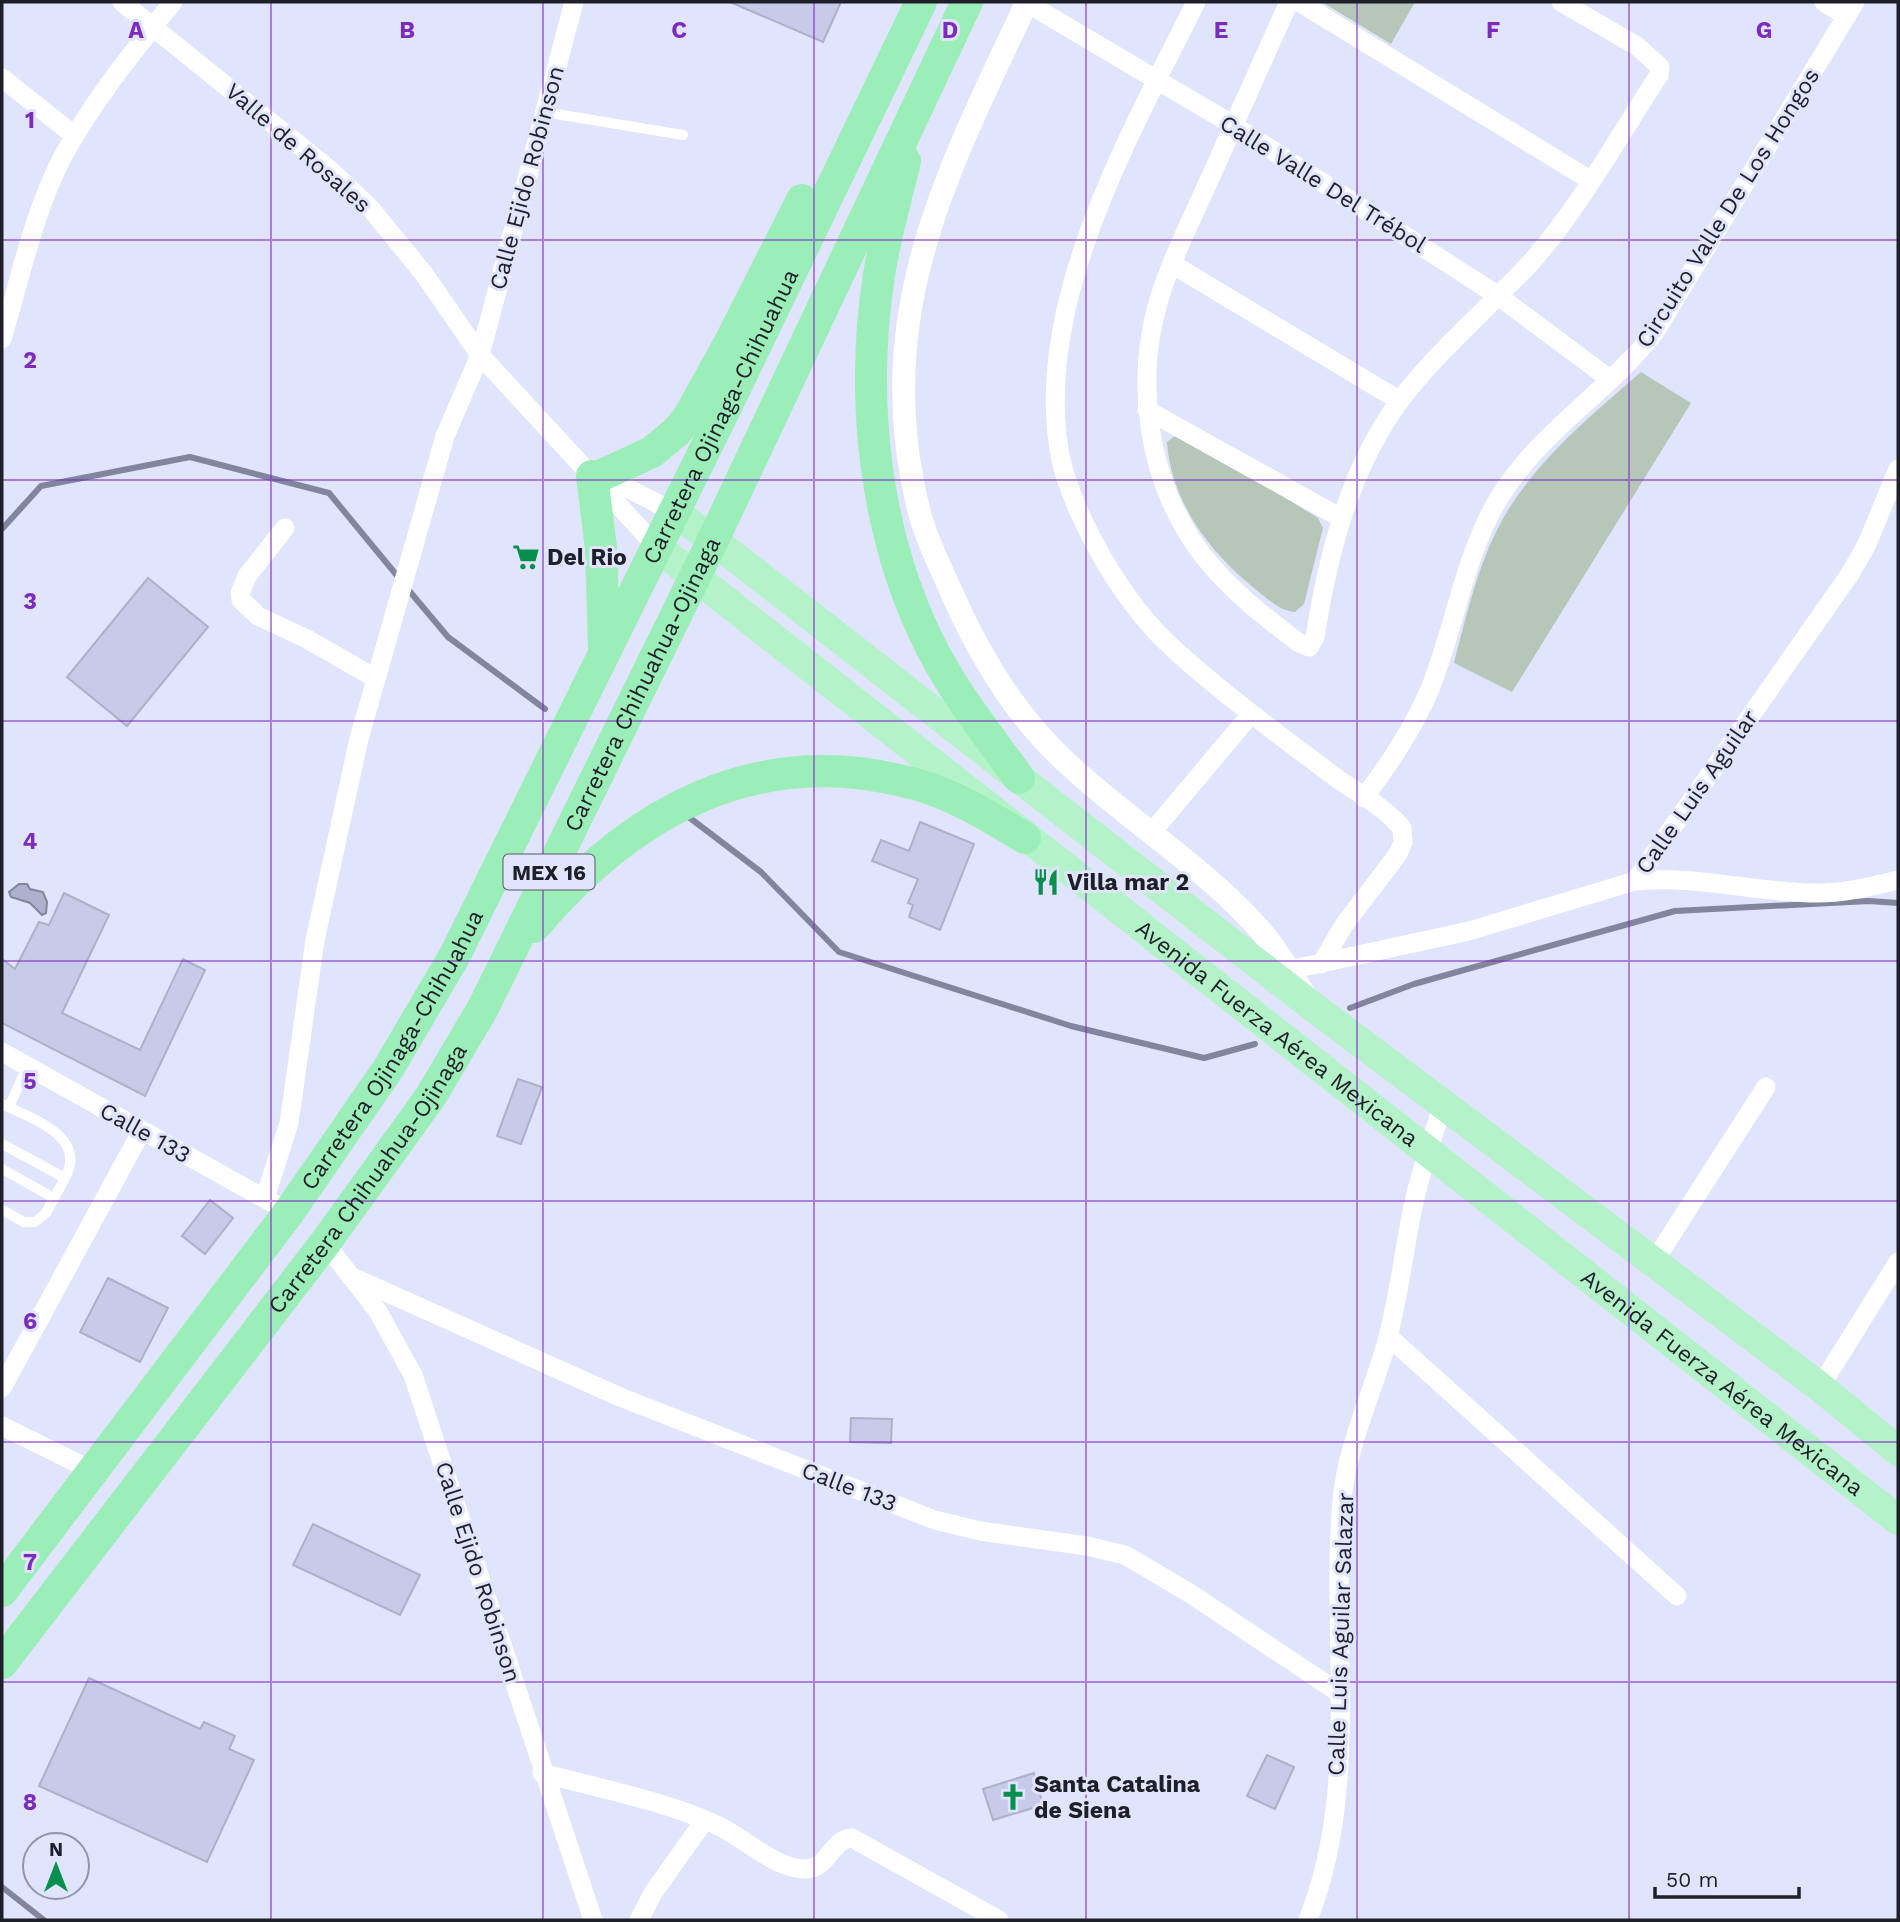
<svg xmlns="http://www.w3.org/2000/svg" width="1900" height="1922" font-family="'Work Sans',sans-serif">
<rect width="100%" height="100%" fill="#e0e4fc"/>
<!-- green -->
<path fill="#b6c7ba" d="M 1322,2 L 1415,2 L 1391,44 Z
M 1641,372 L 1691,403 L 1512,692 L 1454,663 C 1468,610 1480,554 1510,507 C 1544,454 1594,413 1641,372 Z
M 1184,436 L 1318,518 L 1323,528 L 1304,604 L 1295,612 C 1278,610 1268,599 1254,588 C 1209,552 1171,501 1167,442 L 1173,437 Z"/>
<!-- water -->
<path fill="#adb1ce" stroke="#82859c" stroke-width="2" d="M 19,884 L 27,884 L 30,889 L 43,892 L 47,902 L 46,913 L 42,915 L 30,903 L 11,897 L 9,892 Z"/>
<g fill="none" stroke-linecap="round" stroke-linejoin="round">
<!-- stream -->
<path stroke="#82859c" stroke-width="6" d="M 2,529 L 41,486 L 190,457 L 329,493 L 399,578
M 406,587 L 448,637 L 545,709
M 686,815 L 761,872 L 839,952 L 1071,1026 L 1204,1058 L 1255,1044
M 1350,1008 L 1414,984 L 1675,911 L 1869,901 L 1898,903
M 2,1887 L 44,1920"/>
</g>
<!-- building -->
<path fill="#c7cbe9" stroke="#adb0c7" stroke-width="2" d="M 730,2 L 841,2 L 823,42 Z
M 148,578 L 208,627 L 127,726 L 67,677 Z
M 920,822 L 974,844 L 940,930 L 909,917 L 913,905 L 908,903 L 918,879 L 872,861 L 881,840 L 909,851 Z
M 64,893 L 109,915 L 62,1013 L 140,1050 L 183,959 L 205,970 L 145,1096 L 2,1023 L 2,959 L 15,969 L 39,922 L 49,925 Z
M 518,1079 L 542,1087 L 521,1144 L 497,1136 Z
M 210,1200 L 233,1218 L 205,1254 L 182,1236 Z
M 108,1278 L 168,1308 L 140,1362 L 80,1332 Z
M 851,1418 L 892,1419 L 891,1443 L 850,1442 Z
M 313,1524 L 420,1575 L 400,1615 L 293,1565 Z
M 89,1678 L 200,1729 L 204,1722 L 235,1736 L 229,1749 L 254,1760 L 207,1862 L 39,1786 Z
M 1267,1755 L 1294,1767 L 1275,1809 L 1247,1796 Z
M 1034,1773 L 1043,1805 L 993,1820 L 983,1789 Z"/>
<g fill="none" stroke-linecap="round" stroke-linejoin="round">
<!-- service -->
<path stroke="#fff" stroke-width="10" d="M 544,112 L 683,135
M 2,1104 C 32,1119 88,1136 65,1178 L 2,1144
M 9,1107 L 27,1067
M 2,1169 L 54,1198
M 2,1210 L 24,1222 L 35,1222 L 46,1213 L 65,1178"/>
<!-- minor -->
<path stroke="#fff" stroke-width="19" d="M 122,2 L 330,170 L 371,209 L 424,274 L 480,355 L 657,547
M 1196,2 C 1131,133 1032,304 1060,455 C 1066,487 1082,520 1097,548 C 1118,586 1145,624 1177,652 C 1227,697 1282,737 1335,777 C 1356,792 1386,808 1402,828 L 1403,842 L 1398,854 L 1344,925 L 1321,964
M 1289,2 C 1263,60 1237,117 1211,176 C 1195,212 1176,249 1163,287 C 1132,377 1146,483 1205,558 C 1232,592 1265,617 1299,643 L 1309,647 L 1315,637 C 1328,554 1350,467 1401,399 C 1440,348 1490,307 1533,260 C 1581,205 1619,136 1659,75 L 1660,67 L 1637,46 L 1561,2
M 1299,2 L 1590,180
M 1824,2 L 1846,16
M 1027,3 L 1233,125 L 1497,295 L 1611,380
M 2,78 L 75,136
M 1172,264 L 1400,401
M 2,339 C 20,279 33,215 61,160 C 91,103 133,52 173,2
M 1147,410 L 1341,518
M 598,473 L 674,512
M 285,528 L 247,576 L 240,593 L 241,600 L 258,616 L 307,639 L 375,678
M 1364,798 C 1389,764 1413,729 1430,689 C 1455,627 1464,556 1499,498 C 1539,432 1608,392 1655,332 L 1855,2
M 1152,832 L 1251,714
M 1635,881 C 1697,875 1757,893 1818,893 C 1846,893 1872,886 1898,880
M 1289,970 L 1469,931 L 1635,881 L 1850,574 L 1867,544 L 1898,469
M 2,1052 L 276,1205
M 265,1198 L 289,1123 L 315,940 L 359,739 L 445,436 L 480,355 L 574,2
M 325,1243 L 377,1310 L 413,1375 L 593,1920
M 1653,1263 L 1766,1087
M 350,1276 L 620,1397 L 935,1520 L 980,1531 L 1087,1546 L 1125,1555 L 1191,1594 L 1341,1694
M 1388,1336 L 1677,1596
M 1820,1387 L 1898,1262
M 2,1388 L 141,1132
M 2,1426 L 93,1471
M 542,1773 C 597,1788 680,1804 728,1831 C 750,1844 779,1869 805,1869 C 829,1869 831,1839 852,1838 L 999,1920
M 639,1920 L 653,1893 L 704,1821
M 1308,1920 C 1361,1786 1330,1640 1342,1500 C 1347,1444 1374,1391 1388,1337 C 1399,1294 1404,1250 1413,1207 C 1420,1172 1432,1139 1443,1105"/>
<!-- tertiary -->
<path stroke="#fff" stroke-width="23" d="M 1027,2 C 946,174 869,317 920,515 C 927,541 940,566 951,591 C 978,653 1017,718 1068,764 C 1130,822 1205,867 1262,932 C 1278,951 1291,974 1305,995"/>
<!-- primary -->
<g stroke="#b4f2c9" stroke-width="30">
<path d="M 674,512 L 713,540 L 1312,1006 L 1820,1387 L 1898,1451"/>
<path id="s1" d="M 657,547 L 1898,1520"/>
</g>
<!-- trunk -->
<g stroke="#9beeb7" stroke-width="32">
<path d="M 905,161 C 896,198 885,237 879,275 C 860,398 874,534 931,647 C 955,694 988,735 1019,778"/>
<path d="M 602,475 L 652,452 L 676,432 L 688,418 L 730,342 L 802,200"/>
<path d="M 592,476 L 601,548 L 604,649"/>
<path d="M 534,927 C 633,810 758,741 915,784 C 955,795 990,817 1025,838"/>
<path id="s2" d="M 2,1591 L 289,1212 L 388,1069 L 455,955 L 727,405 L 921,2"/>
<path id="s3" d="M 2,1663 L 325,1243 L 431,1096 L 483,1008 L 713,540 L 967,2"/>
</g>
</g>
<!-- grid -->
<path fill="none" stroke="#7b2cbf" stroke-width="2" stroke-opacity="0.55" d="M 271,2 L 271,1920M 543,2 L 543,1920M 814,2 L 814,1920M 1086,2 L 1086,1920M 1357,2 L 1357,1920M 1629,2 L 1629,1920M 2,240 L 1898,240M 2,480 L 1898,480M 2,721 L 1898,721M 2,961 L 1898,961M 2,1201 L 1898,1201M 2,1442 L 1898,1442M 2,1682 L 1898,1682"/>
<!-- icons -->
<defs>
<symbol id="supermarket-bare" viewBox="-9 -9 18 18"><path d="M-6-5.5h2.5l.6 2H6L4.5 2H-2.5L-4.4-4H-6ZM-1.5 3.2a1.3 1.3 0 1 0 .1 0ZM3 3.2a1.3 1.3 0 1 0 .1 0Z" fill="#098f4d" stroke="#e0e4fc" stroke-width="2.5" paint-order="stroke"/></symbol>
<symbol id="restaurant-bare" viewBox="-9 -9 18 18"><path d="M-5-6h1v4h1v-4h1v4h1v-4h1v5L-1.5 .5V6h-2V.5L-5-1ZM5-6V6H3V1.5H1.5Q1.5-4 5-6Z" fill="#098f4d" stroke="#e0e4fc" stroke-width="2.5" paint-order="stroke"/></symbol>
<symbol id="church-bare" viewBox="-9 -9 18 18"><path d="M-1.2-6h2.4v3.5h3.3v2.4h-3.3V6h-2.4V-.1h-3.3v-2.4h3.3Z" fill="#098f4d" stroke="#e0e4fc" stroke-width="2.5" paint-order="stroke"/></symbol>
</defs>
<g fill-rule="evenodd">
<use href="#supermarket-bare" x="507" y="538" width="38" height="38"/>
<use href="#restaurant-bare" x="1027" y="863" width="38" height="38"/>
<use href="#church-bare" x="994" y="1778" width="38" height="38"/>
</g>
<g text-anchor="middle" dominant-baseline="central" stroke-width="6" stroke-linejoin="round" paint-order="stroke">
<!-- shield labels -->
<rect fill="#e0e4fc" stroke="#585a68" stroke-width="2" x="503.5" y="854.5" width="91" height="35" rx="5"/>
<g font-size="21" font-weight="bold" fill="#1e1f28">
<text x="549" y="872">MEX 16</text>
</g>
<!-- street labels -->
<g font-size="23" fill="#1e1f28" stroke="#e0e4fc">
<text transform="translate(298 148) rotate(41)">Valle de Rosales</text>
<text transform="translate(527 178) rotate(-75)">Calle Ejido Robinson</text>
<text transform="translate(1323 184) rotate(32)">Calle Valle Del Trébol</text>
<text transform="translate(1728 208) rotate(-58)">Circuito Valle De Los Hongos</text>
<text stroke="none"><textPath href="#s2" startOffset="1382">Carretera Ojinaga-Chihuahua</textPath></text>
<text stroke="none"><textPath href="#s3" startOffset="1174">Carretera Chihuahua-Ojinaga</textPath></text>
<text transform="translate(1697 792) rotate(-55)">Calle Luis Aguilar</text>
<text stroke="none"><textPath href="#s1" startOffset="788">Avenida Fuerza Aérea Mexicana</textPath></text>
<text stroke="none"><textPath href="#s2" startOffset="668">Carretera Ojinaga-Chihuahua</textPath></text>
<text transform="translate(145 1133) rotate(29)">Calle 133</text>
<text stroke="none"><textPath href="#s3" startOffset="607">Carretera Chihuahua-Ojinaga</textPath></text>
<text stroke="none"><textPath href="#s1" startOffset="1354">Avenida Fuerza Aérea Mexicana</textPath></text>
<text transform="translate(849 1487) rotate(21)">Calle 133</text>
<text transform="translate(478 1572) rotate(72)">Calle Ejido Robinson</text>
<text transform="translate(1341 1634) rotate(-88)">Calle Luis Aguilar Salazar</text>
</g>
<!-- poi labels -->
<g font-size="23" font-weight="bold" fill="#1e1f28" stroke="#e0e4fc" text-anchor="start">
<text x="547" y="557">Del Rio</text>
<text x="1067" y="882">Villa mar 2</text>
<text x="1034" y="1784">Santa Catalina<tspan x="1034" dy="26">de Siena</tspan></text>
</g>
</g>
<g font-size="23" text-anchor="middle" font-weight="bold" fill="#7b2cbf" stroke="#e0e4fc" stroke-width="6" stroke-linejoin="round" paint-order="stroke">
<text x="136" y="38">A</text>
<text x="407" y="38">B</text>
<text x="679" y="38">C</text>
<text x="950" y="38">D</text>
<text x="1221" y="38">E</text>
<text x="1493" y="38">F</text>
<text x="1764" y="38">G</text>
<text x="30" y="128">1</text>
<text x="30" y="368">2</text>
<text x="30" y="609">3</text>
<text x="30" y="849">4</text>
<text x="30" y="1089">5</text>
<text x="30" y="1329">6</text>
<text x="30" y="1570">7</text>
<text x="30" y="1810">8</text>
</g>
<!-- border -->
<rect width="1900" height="1922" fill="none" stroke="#1e1f28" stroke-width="7"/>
<!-- north arrow -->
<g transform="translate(56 1866)"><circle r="33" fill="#e0e4fc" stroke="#9295a7" stroke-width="2"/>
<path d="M0-5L12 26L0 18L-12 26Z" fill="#098f4d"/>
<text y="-10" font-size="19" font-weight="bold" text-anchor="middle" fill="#1e1f28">N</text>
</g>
<!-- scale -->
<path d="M1655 1887v10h144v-10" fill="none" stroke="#1e1f28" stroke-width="3.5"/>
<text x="1666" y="1887" font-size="21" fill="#1e1f28" stroke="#e0e4fc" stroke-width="5" paint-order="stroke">50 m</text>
</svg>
